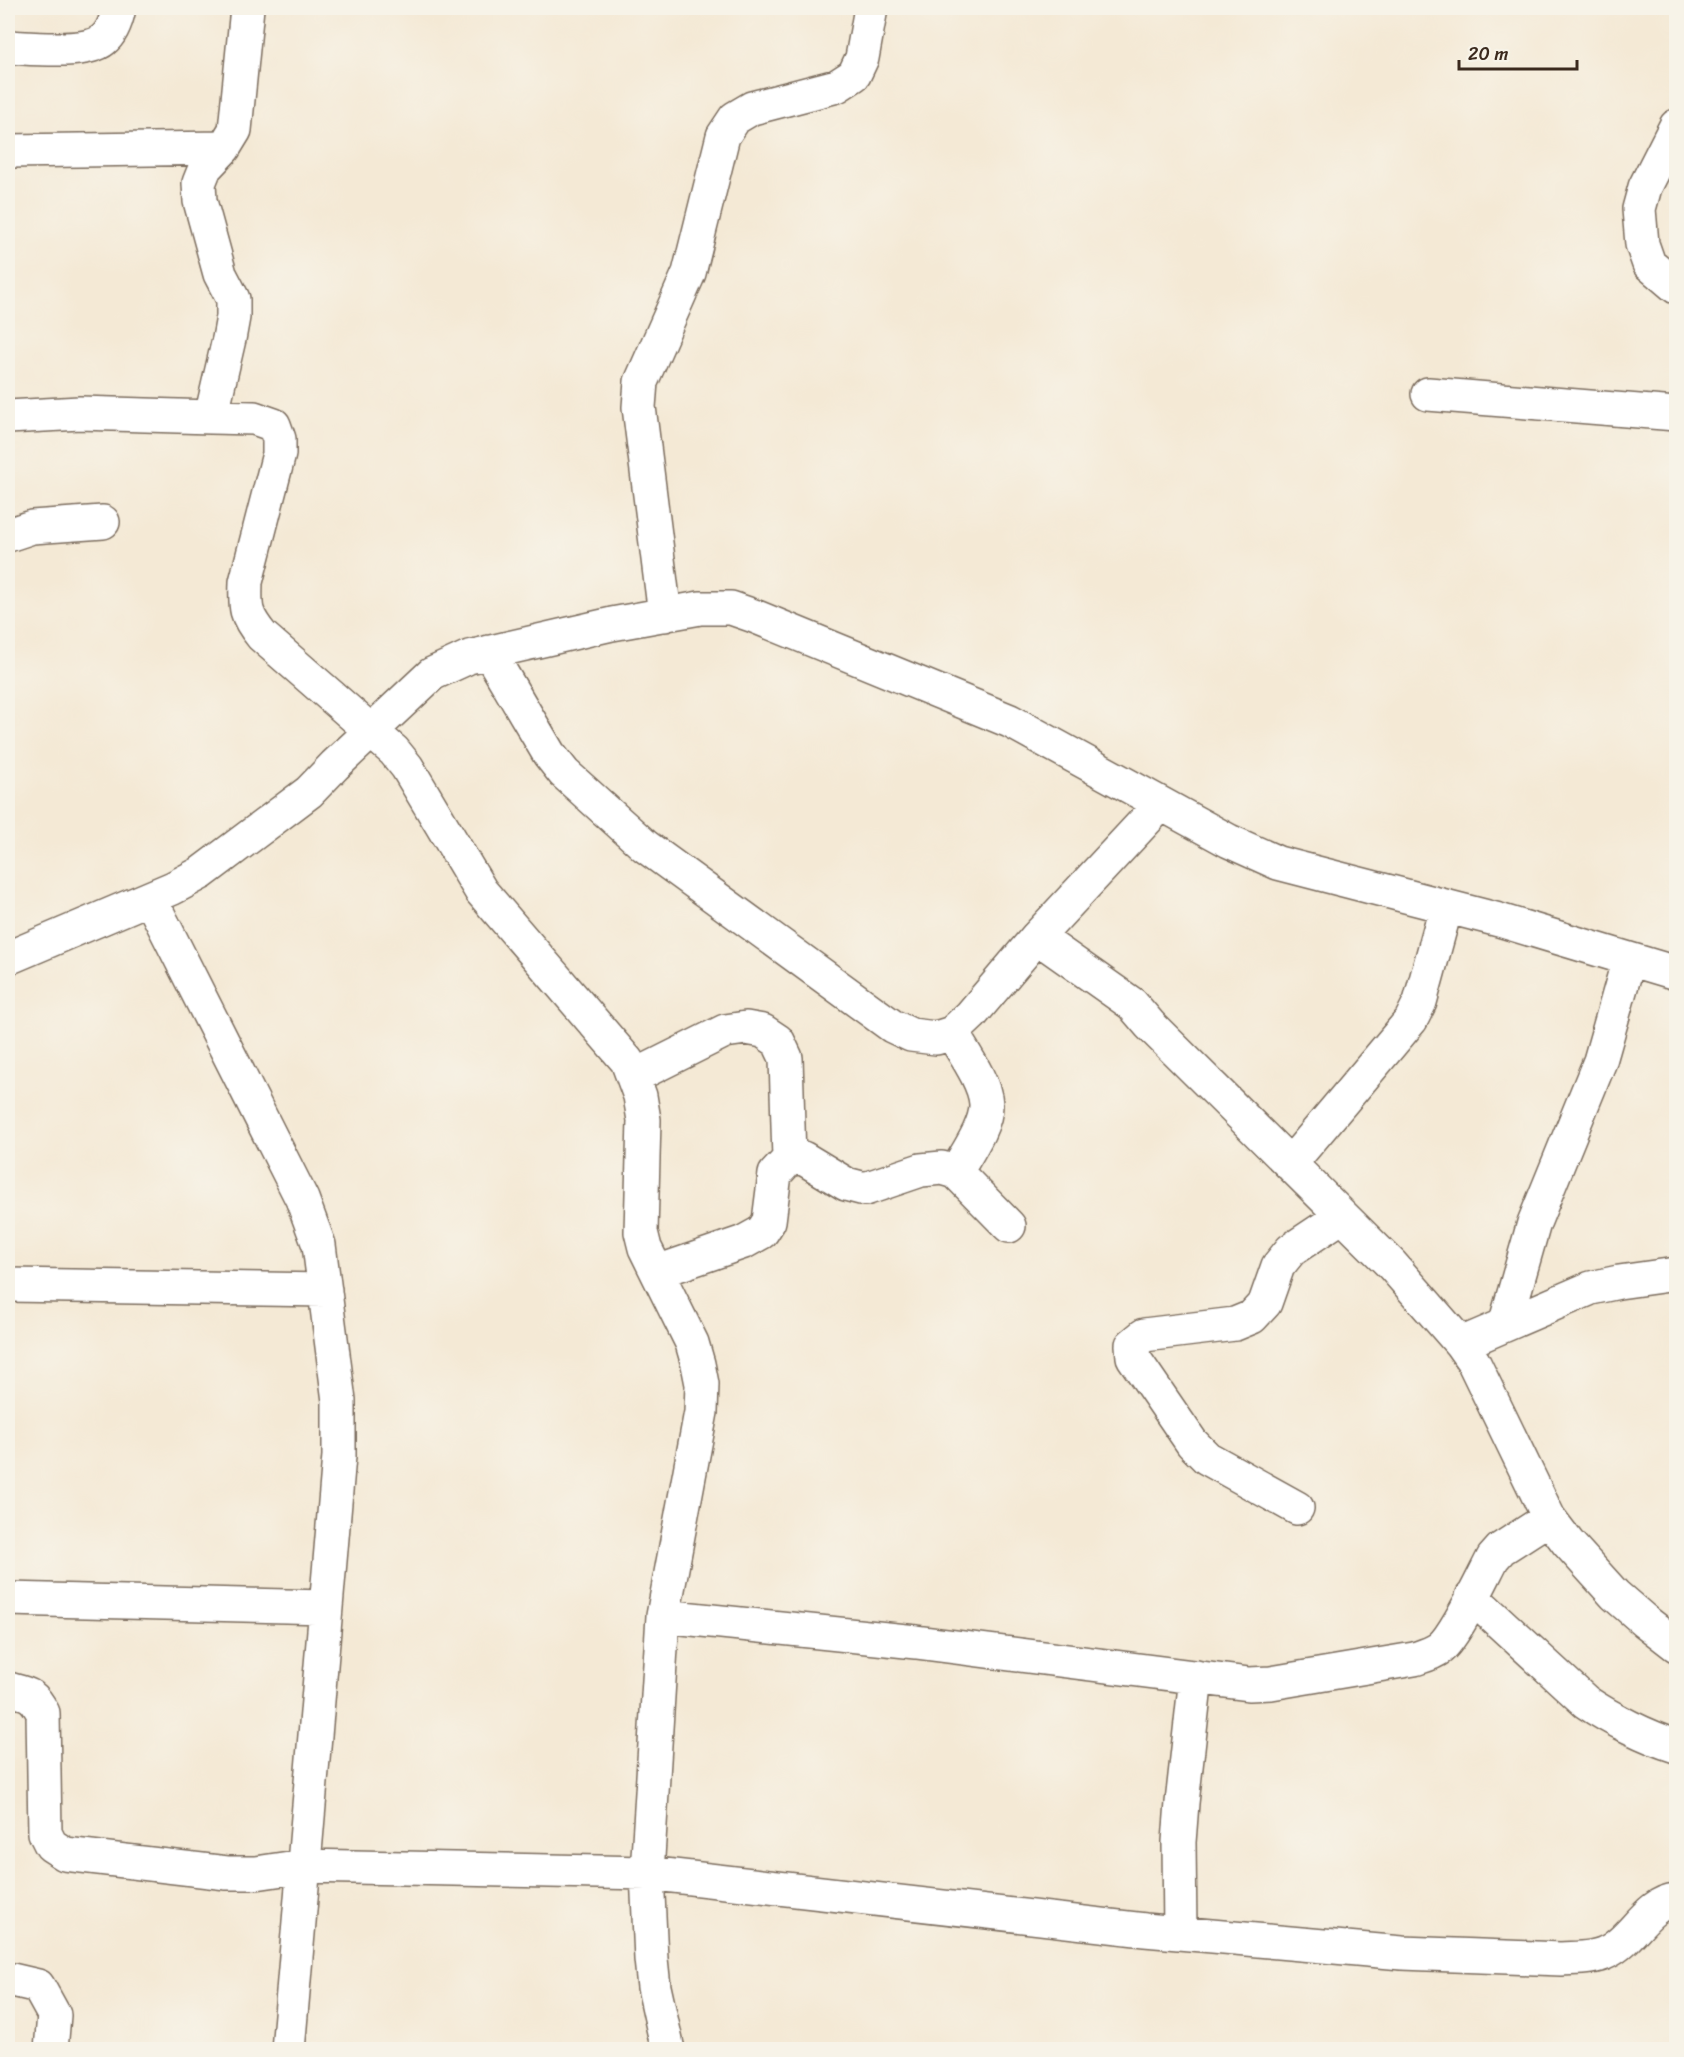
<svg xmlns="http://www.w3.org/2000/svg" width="1684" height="2057" font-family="Sriracha,sans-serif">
<rect width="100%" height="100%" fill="#f7f3e8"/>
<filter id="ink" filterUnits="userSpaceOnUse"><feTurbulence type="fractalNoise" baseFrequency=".0167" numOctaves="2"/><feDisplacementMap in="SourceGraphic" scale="12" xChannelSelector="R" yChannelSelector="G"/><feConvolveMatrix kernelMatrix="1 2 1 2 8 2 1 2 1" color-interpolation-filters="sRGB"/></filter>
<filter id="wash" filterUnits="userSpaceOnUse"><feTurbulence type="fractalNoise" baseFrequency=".008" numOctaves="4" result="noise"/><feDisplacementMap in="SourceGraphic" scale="24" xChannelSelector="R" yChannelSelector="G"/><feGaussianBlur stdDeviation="1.35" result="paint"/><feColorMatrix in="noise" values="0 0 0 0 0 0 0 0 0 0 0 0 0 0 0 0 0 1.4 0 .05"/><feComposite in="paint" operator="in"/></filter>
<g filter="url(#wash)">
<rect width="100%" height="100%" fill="#f4e9d5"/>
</g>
<g filter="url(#ink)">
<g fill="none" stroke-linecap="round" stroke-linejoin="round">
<defs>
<path id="minor" d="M 8,47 C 31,48 86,54 103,40 C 112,33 117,18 119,8
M 1676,126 L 1645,187 L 1639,209 L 1642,244 L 1649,264 L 1676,287
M 8,151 L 224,148
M 1428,394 L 1676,414
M 8,417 L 80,413 L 211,417 L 254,418 L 274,425 L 279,439 L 279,454 L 246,582 C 245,609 245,615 262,636 L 394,751 L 407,767 L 481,891 L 627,1061 L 640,1096 L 644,1120 L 641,1232 L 645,1248 L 692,1343 L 698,1364 L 702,1384 L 701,1412 L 663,1616 L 647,1873 L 651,1959 L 654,1987 L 668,2050
M 211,417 L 229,339 L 233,317 L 233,299 L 220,274 L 200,201 L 199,183 L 205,168 L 224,148 L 235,130 L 247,8
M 8,535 L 32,527 L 103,522
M 665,615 L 639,407 L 641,382 L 689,273 L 723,136 L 735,118 L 752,108 L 837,86 L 854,75 L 862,58 L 871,8
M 489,652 L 549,754 L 564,773 L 645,846 L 892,1026 L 911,1035 L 936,1038 L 952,1033 L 971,1015 L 1037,937 L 1161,804
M 150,898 L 302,1199 L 319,1245 L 339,1401 L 339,1456 L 288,2050
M 1037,937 L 1132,1004 L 1150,1025 L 1392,1265 L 1461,1344 L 1473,1361 L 1549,1518 L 1568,1543 L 1615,1595 L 1645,1621 L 1676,1645
M 8,958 L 173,888 L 201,873 L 309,792 L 335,765 L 432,674 L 469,657 L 612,624 L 700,608 L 731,608 L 754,616 L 1010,721 L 1229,841 L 1278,863 L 1499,920 L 1676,973
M 952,1033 C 963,1052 985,1082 986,1104 C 987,1125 966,1154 956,1172
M 633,1077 L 725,1031 L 746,1028 L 763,1031 L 778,1041 L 786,1058 L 789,1159
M 1290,1164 L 1411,1020 L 1420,1002 L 1446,907
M 657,1272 L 744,1242 L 762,1232 L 769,1221 L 775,1174 L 789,1159 L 803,1158 L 846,1184 L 865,1189 L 921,1170 L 942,1168 L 956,1172 L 1009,1226
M 8,1285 L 325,1290
M 1505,1325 L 1534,1223 L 1600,1061 L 1629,959
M 1461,1344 L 1591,1288 L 1619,1282 L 1676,1274
M 1297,1508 L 1207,1458 L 1192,1443 L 1133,1357 L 1132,1345 L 1144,1335 L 1235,1324 L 1252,1317 L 1265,1303 L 1278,1266 L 1291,1250 L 1342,1216
M 1472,1597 L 1586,1702 C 1611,1719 1647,1737 1676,1746
M 8,1599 L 325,1607
M 663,1616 L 916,1642 L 1249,1684 L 1271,1683 L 1414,1659 C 1423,1656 1432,1654 1440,1648 C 1456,1635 1482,1579 1493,1558 L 1501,1549 L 1549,1518
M 8,1689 C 28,1694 33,1693 43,1713 L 45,1833 L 51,1845 L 65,1854 L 227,1873 L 256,1873 L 303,1866 L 647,1873 L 1145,1930 L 1402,1953 L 1561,1959 C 1576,1958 1594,1959 1607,1952 C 1633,1940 1647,1902 1676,1900
M 1180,1933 L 1179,1842 L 1182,1803 L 1196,1677
M 8,1979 L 38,1986 L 54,2015 L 51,2050"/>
</defs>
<!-- minor casing -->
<use href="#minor" stroke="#7c6d5e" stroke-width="36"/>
<!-- minor -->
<use href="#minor" stroke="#fff" stroke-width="33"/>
</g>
</g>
<!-- margin -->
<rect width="1684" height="2057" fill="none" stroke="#f7f3e8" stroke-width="30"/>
<!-- scale -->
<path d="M1459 60v9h118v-9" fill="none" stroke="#3b2a1e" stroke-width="3"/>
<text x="1468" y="60" font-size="18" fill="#3b2a1e" stroke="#f7f3e8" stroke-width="4.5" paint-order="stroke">20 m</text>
</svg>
